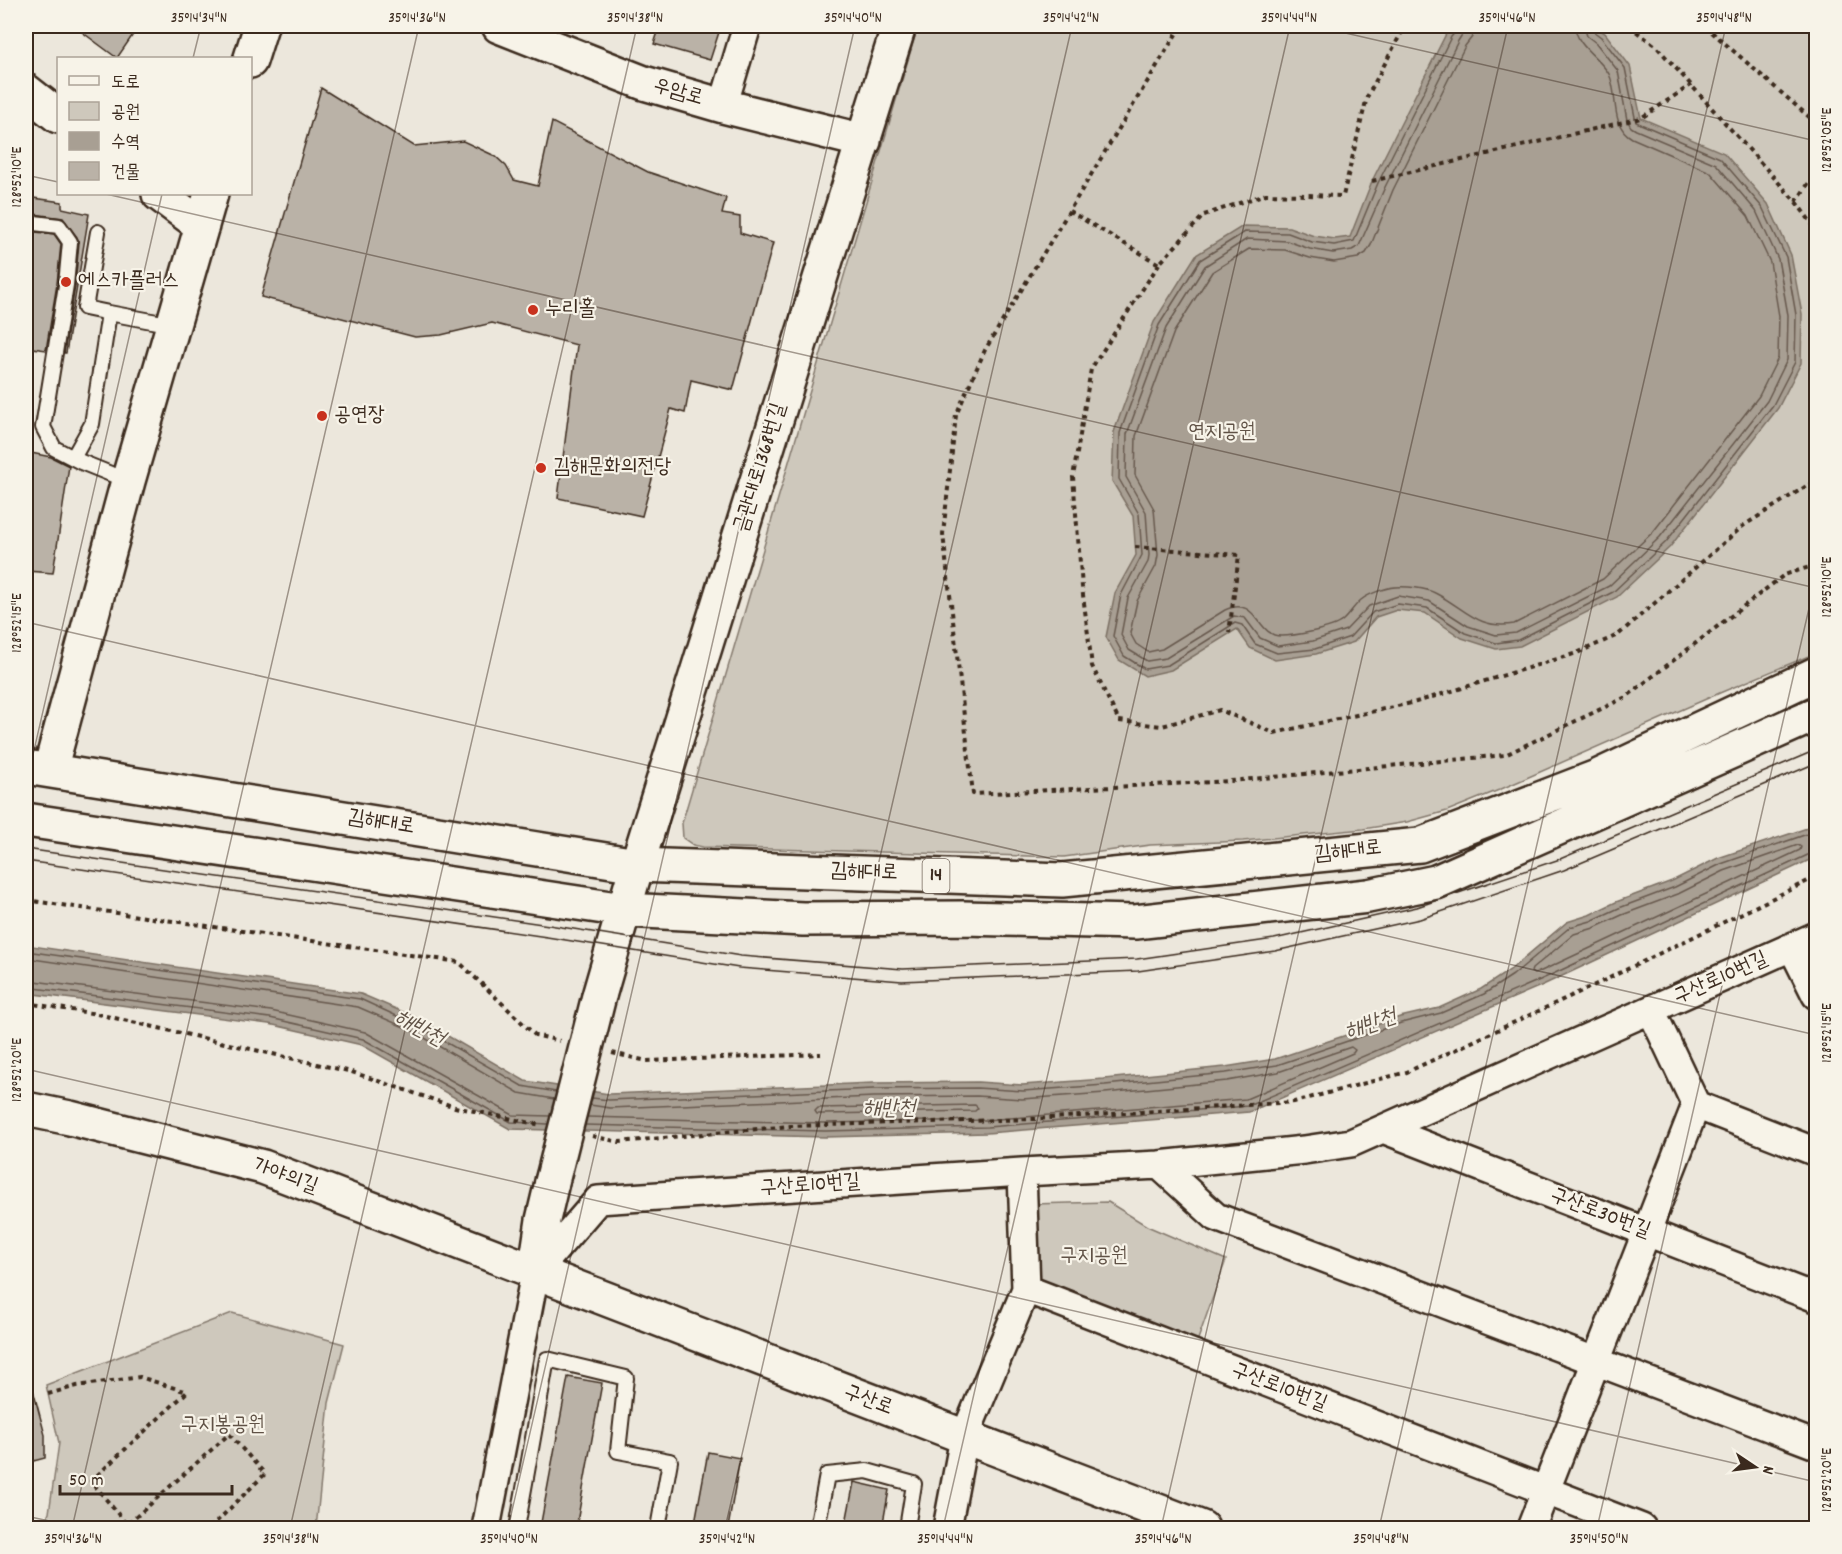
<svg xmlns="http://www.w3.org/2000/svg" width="1842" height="1554" font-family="Dekko,'Poor Story',sans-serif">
<rect width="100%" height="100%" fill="#ece7dc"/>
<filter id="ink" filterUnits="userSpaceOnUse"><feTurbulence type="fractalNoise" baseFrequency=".0167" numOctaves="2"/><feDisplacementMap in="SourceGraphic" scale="12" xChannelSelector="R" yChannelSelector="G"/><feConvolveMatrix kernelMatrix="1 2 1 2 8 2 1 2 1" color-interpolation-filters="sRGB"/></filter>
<g filter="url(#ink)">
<!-- green -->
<path fill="#cec8bc" stroke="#84796d" stroke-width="1.5" d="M 918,26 L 1810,26 L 1816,30 L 1816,653 L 1722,692 L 1499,790 L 1447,811 L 1407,822 L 1363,829 L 1243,841 L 1150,845 L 1064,857 L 703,847 L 693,845 L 683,838 L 682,823 Z
M 1108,1202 L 1147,1226 L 1226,1260 L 1196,1345 L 1039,1282 L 1032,1204 Z
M 232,1313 L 344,1344 L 329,1403 L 316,1528 L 42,1528 L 49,1513 L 59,1443 L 46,1385 Z"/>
<!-- water -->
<path fill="#a89f93" stroke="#7c7064" stroke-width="1.5" d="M 1453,26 L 1594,26 L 1605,33 L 1630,66 L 1641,118 L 1724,153 L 1768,204 L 1791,255 L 1802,314 L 1801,363 L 1778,408 L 1670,547 L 1617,597 L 1520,646 L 1496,649 L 1462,638 L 1425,613 L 1397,610 L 1376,617 L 1354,642 L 1316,654 L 1275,660 L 1250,648 L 1237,629 L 1171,670 L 1145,676 L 1119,660 L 1106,637 L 1115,593 L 1136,555 L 1133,516 L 1112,481 L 1114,432 L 1154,322 L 1196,255 L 1243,226 L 1289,227 L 1314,236 L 1335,239 L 1350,237 L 1372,181 L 1446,34 Z
M 1816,825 L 1816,857 L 1543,985 L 1249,1112 L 987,1133 L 825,1137 L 510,1129 L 362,1045 L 269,1024 L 26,993 L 26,945 L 361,994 L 417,1018 L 525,1081 L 609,1094 L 874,1083 L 978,1082 L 1022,1085 L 1104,1079 L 1225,1067 L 1275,1059 L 1400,1017 L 1439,1008 L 1481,989 L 1510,970 L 1567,922 L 1589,915 L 1616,902 L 1672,881 L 1718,858 Z"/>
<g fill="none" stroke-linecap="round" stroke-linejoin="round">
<!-- shore -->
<path stroke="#67594d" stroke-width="1.5" d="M 1457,26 L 1457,30 L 1451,37 L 1378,183 L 1354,241 L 1334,245 L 1312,242 L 1288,233 L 1245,232 L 1200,260 L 1159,325 L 1120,433 L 1119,479 L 1139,514 L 1142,555 L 1121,595 L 1113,636 L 1124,656 L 1145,669 L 1168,665 L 1235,623 L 1242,625 L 1255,644 L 1277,653 L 1315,649 L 1350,637 L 1373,612 L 1398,604 L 1427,608 L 1465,633 L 1496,643 L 1518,640 L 1613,592 L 1666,542 L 1773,405 L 1795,362 L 1796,315 L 1786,257 L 1762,207 L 1720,158 L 1636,122 L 1625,68 L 1601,37 L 1593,31 L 1592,26
M 1465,26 L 1463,33 L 1458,41 L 1385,187 L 1359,246 L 1352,250 L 1333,253 L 1310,249 L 1287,241 L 1247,239 L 1205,266 L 1166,328 L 1127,434 L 1126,477 L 1146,512 L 1149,555 L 1148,562 L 1128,598 L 1121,635 L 1129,650 L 1147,661 L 1166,658 L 1234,616 L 1245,618 L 1260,638 L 1278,646 L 1313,641 L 1346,630 L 1369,606 L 1398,596 L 1429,601 L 1468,626 L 1496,635 L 1516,633 L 1609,586 L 1660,537 L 1767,401 L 1787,360 L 1788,315 L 1778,259 L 1756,211 L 1716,164 L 1636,130 L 1631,127 L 1627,120 L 1618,71 L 1596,43 L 1587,36 L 1584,26
M 1474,26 L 1472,37 L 1465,46 L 1393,190 L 1371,245 L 1366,253 L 1358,258 L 1334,262 L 1310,258 L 1285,250 L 1249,249 L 1212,272 L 1174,332 L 1136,436 L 1135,475 L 1154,509 L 1158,555 L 1156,566 L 1137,601 L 1130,633 L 1136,644 L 1148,652 L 1162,649 L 1225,610 C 1258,595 1256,636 1281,636 C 1294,636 1332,629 1342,621 C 1349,615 1354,606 1361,600 C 1368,594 1385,588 1395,587 C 1406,586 1426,588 1435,593 C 1465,608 1477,630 1514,624 L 1603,579 L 1653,532 L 1759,396 L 1778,358 L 1779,316 L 1770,262 L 1748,216 L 1710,172 L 1632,138 C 1609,125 1619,94 1609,74 C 1599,57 1576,46 1575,26
M 1798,845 L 1801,847 L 1800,850 L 1537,973 L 1534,974 L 1531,972 L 1532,969 L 1574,934 L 1594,928 L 1622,915 L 1678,894 L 1724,871 Z
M 26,951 L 360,999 L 414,1024 L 522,1086 L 556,1092
M 26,958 L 358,1007 L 411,1030 L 519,1093 L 554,1099
M 26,980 L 271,1011 L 365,1032 L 513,1115 L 550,1116
M 26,987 L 270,1018 L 363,1039 L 511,1122 L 548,1124
M 592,1098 L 609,1100 L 874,1089 L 977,1088 L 1023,1091 L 1105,1085 L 1226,1073 L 1277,1065 L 1401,1023 L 1441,1013 L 1484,994 L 1513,975 L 1570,927 L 1591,921 L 1619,908 L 1675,887 L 1721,864 L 1816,831
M 975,1105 L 978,1108 L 975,1111 L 825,1114 L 817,1114 L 815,1111 L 818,1108 Z
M 587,1117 L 825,1123 L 986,1120 L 1246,1099 L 1353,1053 L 1355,1050 L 1351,1047 L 1278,1072 L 1227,1081 L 1105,1093 L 1022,1099 L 977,1096 L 874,1097 L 610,1108 L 590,1105
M 585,1125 L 825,1131 L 987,1127 L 1248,1106 L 1540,980 L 1812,853 L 1816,852"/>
</g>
<!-- building -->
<path fill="#bab2a7" stroke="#3b2a1e" stroke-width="1.5" d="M 74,26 L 139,26 L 117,58 Z
M 660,26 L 721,26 L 710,60 L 654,44 Z
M 321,88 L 414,146 L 463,141 L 495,156 L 506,166 L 514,180 L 538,186 L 552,122 L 648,172 L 726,198 L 722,214 L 740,217 L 740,233 L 773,243 L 733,390 L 691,380 L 685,413 L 671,409 L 642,516 L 558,498 L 577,345 L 492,323 L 441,335 L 415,337 L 261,297 Z
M 26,197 L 62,202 L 62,208 L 89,214 L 66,353 L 64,353 L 75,286 L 79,242 L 77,237 L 63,218 L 26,213 Z
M 26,231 L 54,234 L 61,244 L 57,284 L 46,350 L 26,347 Z
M 26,452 L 51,457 L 69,466 L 53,573 L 26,571 Z
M 568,1377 L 602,1383 L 576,1528 L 540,1528 Z
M 32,1386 L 45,1435 L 45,1458 L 26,1463 L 26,1387 Z
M 708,1452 L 740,1458 L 728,1528 L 694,1528 Z
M 854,1482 L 889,1490 L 882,1528 L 845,1528 Z"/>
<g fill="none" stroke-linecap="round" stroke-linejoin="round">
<defs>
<path id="service" d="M 26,222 L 59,226 L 70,242 L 66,285 L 43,427 L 54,448 L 81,462 L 128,481
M 98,232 L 85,308 L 109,313
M 73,458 L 92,424 L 109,313 L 173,325
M 517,1528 L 547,1359 L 626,1378 L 618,1451 L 670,1461 L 658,1528
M 817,1528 L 827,1475 L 867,1471 L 914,1484 L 907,1528"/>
<path id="minor" d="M 723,106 L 747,26
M 1792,947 L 1816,995
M 1651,1010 L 1696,1105 L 1816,1152
M 1383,1129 L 1816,1298
M 1159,1165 L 1216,1217 L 1816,1445
M 1026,1289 L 1642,1528
M 486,1528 L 535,1273 L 598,1200 L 1022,1172 L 1159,1165 L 1304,1150 L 1351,1143 L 1816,936
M 947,1528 L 964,1438 L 1026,1289 L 1022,1172
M 1531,1528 L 1696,1105"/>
<path id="tertiary" d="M 499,26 L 644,83 L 723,106 L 864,141
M 250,61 L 261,26
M 26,91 L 58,116
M 159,194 L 202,226
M 50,770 L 128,481 L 211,194
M 26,1109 L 70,1118 L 263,1167 L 1202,1528
M 535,1273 L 543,1220 L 552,1182"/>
<path id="secondary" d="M 599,996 L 637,865 L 899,26"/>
<path id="primary" d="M 26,767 L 637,865 L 1062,880 L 1420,845 L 1597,777 L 1816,674
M 26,820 L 624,910 L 803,919 L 963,918 L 1135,922 L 1368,896 L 1436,882 L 1816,714"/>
</defs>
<!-- service casing -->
<use href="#service" stroke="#3b2a1e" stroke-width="18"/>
<!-- minor casing -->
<use href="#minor" stroke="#3b2a1e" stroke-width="32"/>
<!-- tertiary casing -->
<use href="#tertiary" stroke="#3b2a1e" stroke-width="38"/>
<!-- secondary casing -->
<use href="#secondary" stroke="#3b2a1e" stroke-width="38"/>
<!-- primary casing -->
<use href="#primary" stroke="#3b2a1e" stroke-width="38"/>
<!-- path -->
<path stroke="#3b2a1e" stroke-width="4" stroke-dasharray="4.5 4.5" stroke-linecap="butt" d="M 1181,26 L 985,350 L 956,415 L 943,534 L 973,794 L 1231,781 L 1505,755 L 1626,697 L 1784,575 L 1816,565
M 1629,26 L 1656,46 L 1796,202 L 1816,229
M 1705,26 L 1816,123
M 1372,181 L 1641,118 L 1691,85
M 1796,202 L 1816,172
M 1069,211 L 1159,264 L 1204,215 L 1266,194 L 1343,196 L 1367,97 L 1405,26
M 1159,264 L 1091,369 L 1073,477 L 1082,587 L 1092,666 L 1119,721 L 1162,726 L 1220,710 L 1274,733 L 1416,702 L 1577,653 L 1618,635 L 1743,526 L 1816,480
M 1135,547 L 1239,555 L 1229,633
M 26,900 L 459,962 L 535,1035 L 560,1041
M 26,1003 L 97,1014 L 352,1072 L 455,1107 L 541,1125
M 612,1053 L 647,1061 L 821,1054
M 592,1136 L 619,1142 L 790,1126 L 1035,1119 L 1294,1102 L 1407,1072 L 1599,983 L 1816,877
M 48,1394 L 77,1386 L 140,1377 L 187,1392 L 91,1481 L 127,1525 L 229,1434 L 265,1474 L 210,1528"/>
<!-- service -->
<use href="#service" stroke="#f7f3e8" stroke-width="14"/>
<!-- minor -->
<use href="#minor" stroke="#f7f3e8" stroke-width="27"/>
<!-- tertiary -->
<use href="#tertiary" stroke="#f7f3e8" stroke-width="33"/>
<!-- secondary -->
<use href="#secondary" stroke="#f7f3e8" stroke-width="33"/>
<!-- primary -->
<use href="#primary" stroke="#f7f3e8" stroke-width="33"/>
<!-- tram -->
<path stroke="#3b2a1e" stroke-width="1.5" d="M 26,849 L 549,925 L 741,956 L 903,969 L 1137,959 L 1274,939 L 1417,907 L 1560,859 L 1816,750
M 26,861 L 547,937 L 739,968 L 902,981 L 1138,971 L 1275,951 L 1420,919 L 1564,870 L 1816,763"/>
<defs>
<path id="secondary-bridge" d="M 552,1182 L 599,996"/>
</defs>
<!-- secondary-bridge casing -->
<use href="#secondary-bridge" stroke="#3b2a1e" stroke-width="38" stroke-linecap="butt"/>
<!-- secondary-bridge -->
<use href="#secondary-bridge" stroke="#f7f3e8" stroke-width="33"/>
</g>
</g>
<!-- ticks -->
<path fill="none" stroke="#3b2a1e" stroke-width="1.5" stroke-opacity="0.45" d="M 1315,26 L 1816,141M 193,58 L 201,26M 26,175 L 58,182M 106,194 L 1816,588M 26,622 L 1816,1035M 26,785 L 162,194M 26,1069 L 1816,1482M 26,1516 L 82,1528M 72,1528 L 419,26M 290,1528 L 637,26M 508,1528 L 855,26M 725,1528 L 1072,26M 943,1528 L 1290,26M 1161,1528 L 1508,26M 1379,1528 L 1726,26M 1597,1528 L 1816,578M 1815,1528 L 1816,1522"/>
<!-- markers -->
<g fill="#c8321e" stroke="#f7f3e8" stroke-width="2">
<circle cx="66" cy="282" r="6"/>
<circle cx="533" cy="310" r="6"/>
<circle cx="322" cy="416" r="6"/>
<circle cx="541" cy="468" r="6"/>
</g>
<g text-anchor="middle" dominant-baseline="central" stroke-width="4.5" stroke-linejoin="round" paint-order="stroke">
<!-- shield labels -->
<rect fill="#f7f3e8" stroke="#73665b" stroke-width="1.5" x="922.5" y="859" width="27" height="34" rx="4.5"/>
<g font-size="20" font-weight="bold" fill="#3b2a1e">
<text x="936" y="876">14</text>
</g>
<!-- street labels -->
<g font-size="21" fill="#3b2a1e" stroke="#f7f3e8">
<text transform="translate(678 93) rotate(16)">우암로</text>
<text transform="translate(761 468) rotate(-73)">금관대로1368번길</text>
<text transform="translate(381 823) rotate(9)">김해대로</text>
<text transform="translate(1348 852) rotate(-6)">김해대로</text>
<text transform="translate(864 873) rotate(2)">김해대로</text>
<text transform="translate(1721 979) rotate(-24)">구산로10번길</text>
<text transform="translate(285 1177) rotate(20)">가야의길</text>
<text transform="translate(810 1186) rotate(-4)">구산로10번길</text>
<text transform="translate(1600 1214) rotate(21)">구산로30번길</text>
<text transform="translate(1279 1388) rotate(21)">구산로10번길</text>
<text transform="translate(868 1401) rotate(21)">구산로</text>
</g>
<!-- poi labels -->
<g font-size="21" fill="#3b2a1e" stroke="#f7f3e8" text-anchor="start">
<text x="78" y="282">에스카플러스</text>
<text x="545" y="310">누리홀</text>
<text x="334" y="416">공연장</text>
<text x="553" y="468">김해문화의전당</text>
</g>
<!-- park labels -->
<g font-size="21" fill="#605246" stroke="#f7f3e8">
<text x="1222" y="433">연지공원</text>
<text x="1094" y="1257">구지공원</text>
<text x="223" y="1426">구지봉공원</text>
</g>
<!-- water labels -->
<g font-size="22" font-style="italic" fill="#615347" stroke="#f7f3e8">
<text transform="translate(1371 1025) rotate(-19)">해반천</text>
<text transform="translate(419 1029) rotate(28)">해반천</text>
<text x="889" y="1109">해반천</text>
</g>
</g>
<!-- margin -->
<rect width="1842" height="1554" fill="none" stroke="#f7f3e8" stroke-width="66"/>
<!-- legend -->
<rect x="57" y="57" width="195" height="138" fill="#f7f3e8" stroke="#aca397" stroke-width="1.5"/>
<rect x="69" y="76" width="30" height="9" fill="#f7f3e8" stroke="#aca397" stroke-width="1.5"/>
<text x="111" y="87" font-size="18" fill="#3b2a1e">도로</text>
<rect x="69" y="102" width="30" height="18" fill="#cec8bc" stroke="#aca397" stroke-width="1.5"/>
<text x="111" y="117" font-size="18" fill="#3b2a1e">공원</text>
<rect x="69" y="132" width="30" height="18" fill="#a89f93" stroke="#aca397" stroke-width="1.5"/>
<text x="111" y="147" font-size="18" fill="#3b2a1e">수역</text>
<rect x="69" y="162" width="30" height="18" fill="#bab2a7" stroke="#aca397" stroke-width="1.5"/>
<text x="111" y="177" font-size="18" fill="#3b2a1e">건물</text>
<!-- north arrow -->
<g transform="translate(1755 1467) rotate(103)" stroke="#f7f3e8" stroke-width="4.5" paint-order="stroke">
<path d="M0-4.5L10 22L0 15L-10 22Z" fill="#3b2a1e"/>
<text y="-9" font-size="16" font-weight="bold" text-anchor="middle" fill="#3b2a1e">N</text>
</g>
<!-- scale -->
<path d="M60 1485v9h172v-9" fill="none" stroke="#3b2a1e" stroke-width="3"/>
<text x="69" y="1485" font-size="18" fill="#3b2a1e" stroke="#f7f3e8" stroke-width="4.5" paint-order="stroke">50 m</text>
<rect x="33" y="33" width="1776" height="1488" fill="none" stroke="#3b2a1e" stroke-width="2"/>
<g font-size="15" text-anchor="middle" fill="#3b2a1e">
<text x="199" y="22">35°14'34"N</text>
<text x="417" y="22">35°14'36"N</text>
<text x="635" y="22">35°14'38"N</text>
<text x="853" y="22">35°14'40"N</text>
<text x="1071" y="22">35°14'42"N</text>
<text x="1289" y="22">35°14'44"N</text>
<text x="1507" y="22">35°14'46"N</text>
<text x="1724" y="22">35°14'48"N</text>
<text transform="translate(1826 140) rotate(-90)" y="5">128°52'05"E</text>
<text transform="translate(16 177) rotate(-90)" y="5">128°52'10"E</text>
<text transform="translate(1826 587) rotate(-90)" y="5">128°52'10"E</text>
<text transform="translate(16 623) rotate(-90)" y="5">128°52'15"E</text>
<text transform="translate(1826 1033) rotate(-90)" y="5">128°52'15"E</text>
<text transform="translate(16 1070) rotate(-90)" y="5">128°52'20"E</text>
<text transform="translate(1826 1480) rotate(-90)" y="5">128°52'20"E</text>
<text x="73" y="1543">35°14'36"N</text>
<text x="291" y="1543">35°14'38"N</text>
<text x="509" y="1543">35°14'40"N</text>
<text x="727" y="1543">35°14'42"N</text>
<text x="945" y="1543">35°14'44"N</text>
<text x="1163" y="1543">35°14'46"N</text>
<text x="1381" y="1543">35°14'48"N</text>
<text x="1599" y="1543">35°14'50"N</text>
</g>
</svg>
